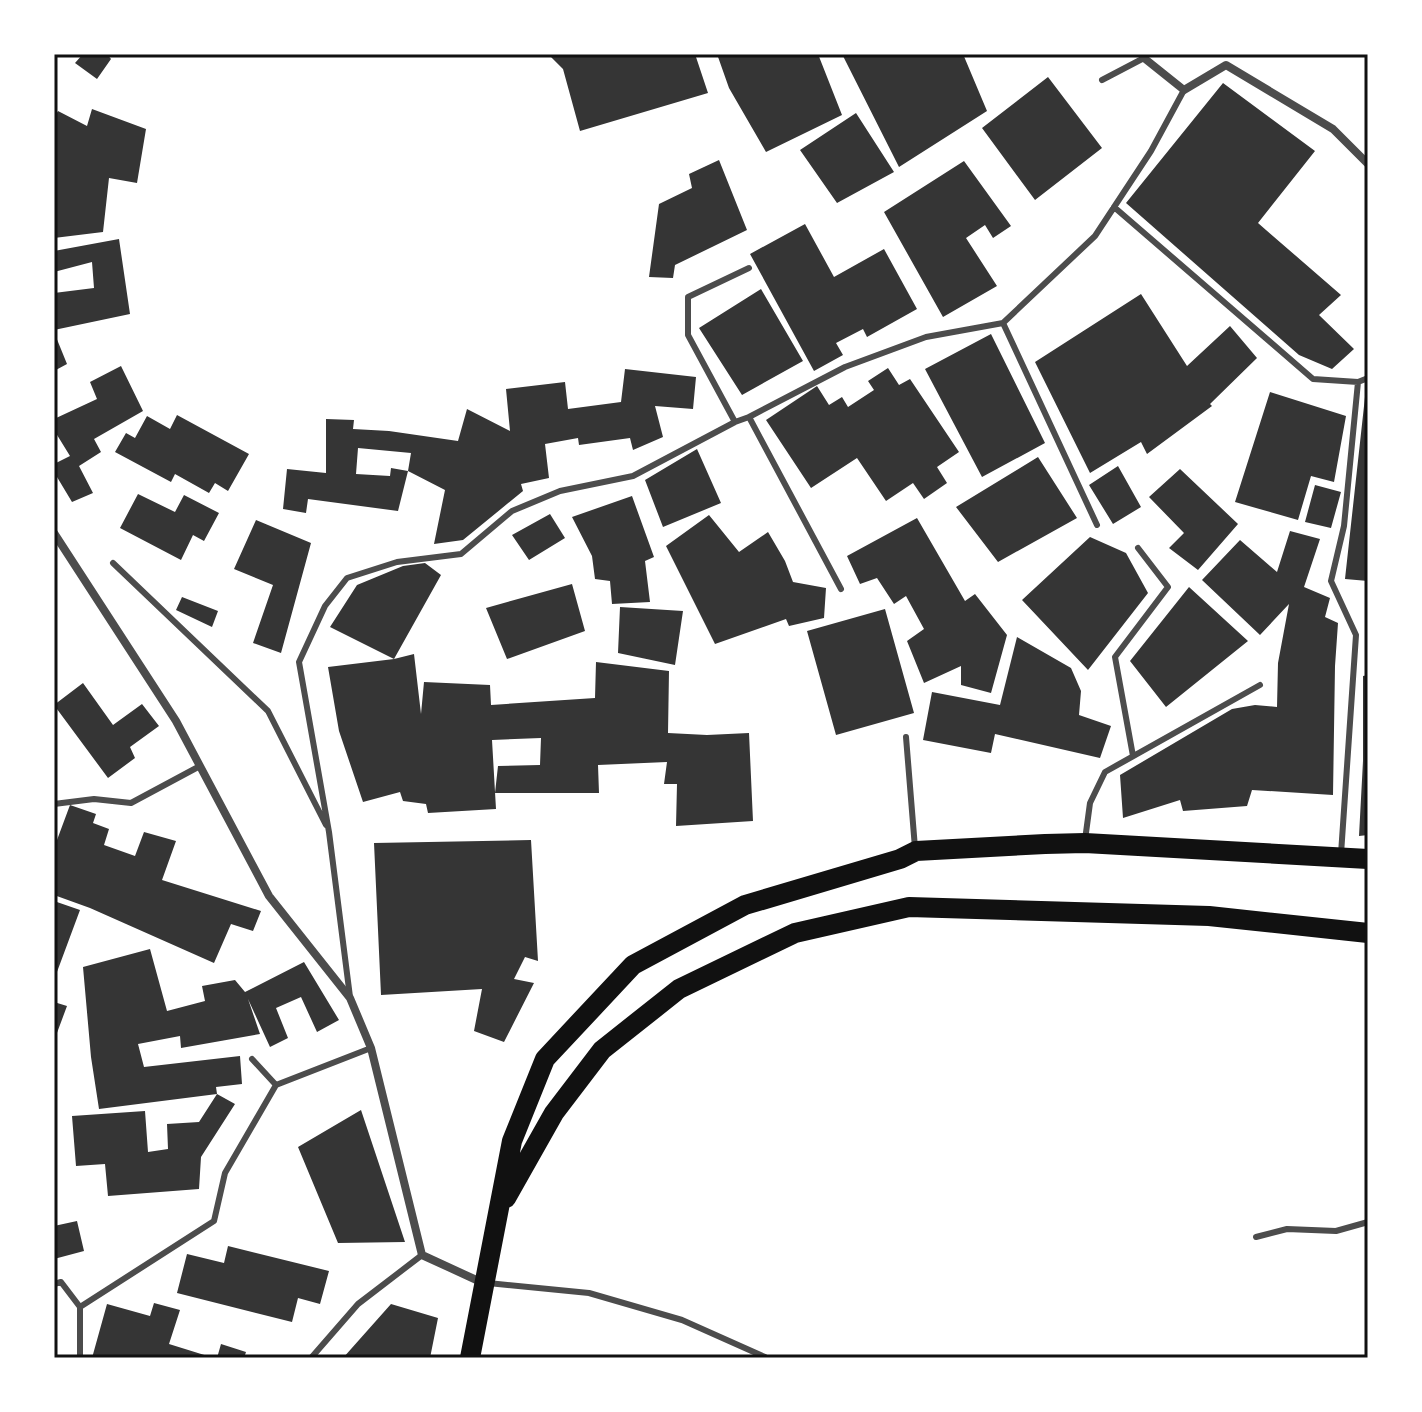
<svg xmlns="http://www.w3.org/2000/svg" width="1422" height="1412" font-family="Roboto,sans-serif">
<rect width="100%" height="100%" fill="#fff"/>
<!-- building -->
<path fill="#353535" fill-rule="evenodd" d="M 83,54 L 107,54 L 111,59 L 97,79 L 75,63 Z
M 552,54 L 695,54 L 708,93 L 580,131 L 563,69 L 551,57 Z
M 717,54 L 818,54 L 842,115 L 766,152 L 729,88 Z
M 842,54 L 963,54 L 987,111 L 899,167 Z
M 1048,77 L 1102,148 L 1035,200 L 982,128 Z
M 1223,83 L 1315,151 L 1258,223 L 1341,295 L 1319,315 L 1354,349 L 1332,369 L 1299,355 L 1126,203 Z
M 92,109 L 146,129 L 137,183 L 109,178 L 103,232 L 54,238 L 54,118 L 58,111 L 87,126 Z
M 856,113 L 894,172 L 837,203 L 800,150 Z
M 719,160 L 747,230 L 675,265 L 673,278 L 649,277 L 659,204 L 692,188 L 689,174 Z
M 964,161 L 1011,226 L 993,238 L 985,225 L 966,238 L 997,286 L 943,317 L 884,212 Z
M 805,224 L 834,277 L 884,249 L 917,309 L 867,337 L 863,329 L 836,343 L 843,355 L 814,371 L 750,254 Z
M 119,239 L 130,314 L 54,330 L 54,293 L 94,288 L 92,262 L 54,272 L 54,251 Z
M 761,289 L 803,361 L 742,395 L 699,328 Z
M 1141,294 L 1187,366 L 1230,326 L 1257,358 L 1210,404 L 1212,406 L 1147,454 L 1141,442 L 1090,473 L 1035,362 Z
M 54,332 L 67,364 L 54,371 Z
M 991,334 L 1045,443 L 982,477 L 925,369 Z
M 121,366 L 143,411 L 94,439 L 101,452 L 79,466 L 93,493 L 72,502 L 54,472 L 54,464 L 70,456 L 54,430 L 54,419 L 97,399 L 90,382 Z
M 888,368 L 899,385 L 910,379 L 959,452 L 937,467 L 947,483 L 924,499 L 913,483 L 886,501 L 857,458 L 811,488 L 766,420 L 817,386 L 829,405 L 842,397 L 848,407 L 874,390 L 868,381 Z
M 625,369 L 696,377 L 693,409 L 655,406 L 663,437 L 633,450 L 630,438 L 579,445 L 578,438 L 545,444 L 549,478 L 521,484 L 523,491 L 463,540 L 434,544 L 445,490 L 408,471 L 398,511 L 308,499 L 306,513 L 283,509 L 287,469 L 326,473 L 326,419 L 354,420 L 353,429 L 389,431 L 458,441 L 467,409 L 510,431 L 506,389 L 565,382 L 568,409 L 621,402 ZM 358,448 L 411,453 L 408,471 L 391,468 L 390,476 L 356,474 Z
M 1270,392 L 1346,416 L 1334,482 L 1311,476 L 1298,520 L 1235,502 Z
M 1365,397 L 1368,397 L 1368,581 L 1345,579 Z
M 177,415 L 249,454 L 228,491 L 215,483 L 209,493 L 175,474 L 171,482 L 115,452 L 126,433 L 135,438 L 147,416 L 170,429 Z
M 697,449 L 721,503 L 663,527 L 645,480 Z
M 1038,457 L 1077,518 L 998,562 L 956,507 Z
M 1118,466 L 1141,507 L 1113,524 L 1089,485 Z
M 1180,469 L 1238,524 L 1198,570 L 1169,548 L 1184,533 L 1149,497 Z
M 1315,485 L 1341,492 L 1331,528 L 1305,522 Z
M 138,494 L 175,512 L 184,495 L 219,513 L 204,541 L 193,535 L 181,560 L 120,528 Z
M 632,496 L 654,557 L 645,561 L 650,602 L 612,604 L 610,581 L 595,579 L 592,556 L 572,517 Z
M 550,514 L 565,538 L 529,560 L 512,535 Z
M 709,515 L 739,552 L 768,532 L 785,561 L 793,582 L 826,588 L 824,618 L 789,626 L 786,619 L 715,644 L 666,546 Z
M 917,518 L 965,601 L 975,594 L 1007,635 L 991,693 L 961,685 L 961,666 L 924,683 L 907,641 L 924,629 L 906,596 L 894,604 L 877,578 L 860,584 L 847,556 Z
M 256,520 L 311,543 L 281,653 L 253,643 L 273,585 L 234,569 Z
M 1290,531 L 1320,539 L 1304,587 L 1330,598 L 1325,617 L 1338,623 L 1335,666 L 1333,795 L 1252,790 L 1247,806 L 1183,811 L 1180,800 L 1123,818 L 1120,775 L 1232,709 L 1255,705 L 1277,707 L 1278,663 L 1289,604 L 1260,635 L 1202,580 L 1240,540 L 1277,572 Z
M 1090,537 L 1126,553 L 1148,593 L 1088,670 L 1022,600 Z
M 425,563 L 441,575 L 394,659 L 414,654 L 421,714 L 424,682 L 490,685 L 491,705 L 595,698 L 596,662 L 669,671 L 668,733 L 707,735 L 749,733 L 753,821 L 676,826 L 677,784 L 664,784 L 667,762 L 598,765 L 599,793 L 495,793 L 498,766 L 540,765 L 541,738 L 492,740 L 496,809 L 428,813 L 426,804 L 403,801 L 400,792 L 363,802 L 339,731 L 328,667 L 394,659 L 330,627 L 357,585 L 403,566 Z
M 572,584 L 585,631 L 507,659 L 486,608 Z
M 1189,587 L 1248,641 L 1166,707 L 1130,661 Z
M 182,597 L 218,611 L 212,627 L 176,610 Z
M 620,607 L 683,611 L 675,665 L 618,653 Z
M 885,609 L 914,713 L 836,735 L 807,631 Z
M 1017,637 L 1071,668 L 1081,691 L 1079,715 L 1111,726 L 1100,758 L 995,734 L 991,753 L 923,740 L 932,692 L 1000,705 Z
M 1368,675 L 1368,835 L 1359,836 L 1363,761 L 1363,676 Z
M 83,683 L 113,725 L 142,704 L 159,726 L 130,747 L 135,758 L 108,778 L 54,705 Z
M 70,805 L 96,814 L 93,823 L 109,829 L 104,845 L 135,856 L 144,832 L 176,841 L 162,880 L 261,911 L 253,931 L 231,924 L 214,963 L 90,908 L 54,895 L 54,839 L 57,840 Z
M 531,840 L 538,961 L 525,957 L 514,979 L 534,983 L 504,1042 L 474,1031 L 482,989 L 381,995 L 374,843 Z
M 54,901 L 80,910 L 54,980 Z
M 150,949 L 167,1011 L 205,1001 L 202,986 L 235,980 L 245,992 L 304,962 L 339,1020 L 317,1032 L 301,997 L 276,1008 L 288,1038 L 270,1047 L 248,999 L 260,1034 L 181,1048 L 180,1036 L 138,1044 L 144,1067 L 240,1056 L 242,1084 L 216,1087 L 217,1094 L 235,1104 L 201,1157 L 199,1189 L 108,1196 L 105,1164 L 76,1166 L 72,1116 L 145,1111 L 148,1152 L 168,1149 L 167,1124 L 199,1122 L 217,1094 L 99,1109 L 91,1057 L 83,967 Z
M 54,1002 L 67,1006 L 54,1041 Z
M 361,1110 L 405,1242 L 338,1243 L 298,1147 Z
M 77,1221 L 84,1251 L 54,1259 L 54,1226 Z
M 228,1246 L 329,1271 L 320,1304 L 298,1298 L 292,1322 L 177,1293 L 187,1254 L 224,1263 Z
M 154,1303 L 180,1310 L 169,1344 L 214,1358 L 92,1358 L 107,1304 L 150,1316 Z
M 391,1304 L 438,1318 L 430,1358 L 343,1358 Z
M 221,1344 L 246,1352 L 244,1358 L 217,1358 Z"/>
<g fill="none" stroke-linecap="round" stroke-linejoin="round">
<!-- service -->
<path stroke="#4c4c4c" stroke-width="6" d="M 1102,80 L 1144,58
M 1114,207 L 1313,379 L 1358,382 L 1368,378
M 1003,323 L 1097,525
M 749,417 L 841,589
M 735,422 L 688,335 L 688,297 L 749,268
M 113,563 L 268,711 L 326,825
M 906,737 L 915,848
M 1133,756 L 1115,657 L 1168,587 L 1138,548
M 54,804 L 94,799 L 131,803 L 200,766
M 1085,840 L 1090,803 L 1105,772 L 1260,685
M 1341,854 L 1356,635 L 1331,581 L 1344,526 L 1358,382
M 350,997 L 329,832 L 299,662 L 325,606 L 347,578 L 397,562 L 461,554 L 512,511 L 560,491 L 633,476 L 735,422 L 749,417 L 845,367 L 926,337 L 1003,323 L 1095,236 L 1151,151 L 1184,90
M 252,1059 L 276,1085
M 1256,1237 L 1287,1229 L 1336,1231 L 1368,1222
M 488,1283 L 589,1293 L 682,1320 L 765,1357
M 54,1284 L 61,1282 L 80,1307 L 214,1221 L 225,1173 L 276,1085 L 371,1048
M 80,1358 L 80,1307
M 311,1358 L 358,1304 L 422,1255"/>
<!-- minor -->
<path stroke="#4c4c4c" stroke-width="8" d="M 1142,54 L 1144,58 L 1184,90 L 1226,65 L 1333,129 L 1368,164
M 54,533 L 176,721 L 269,896 L 350,998 L 371,1048 L 422,1255 L 483,1283"/>
<!-- primary -->
<path stroke="#111" stroke-width="20" d="M 506,1198 L 554,1113 L 602,1050 L 679,989 L 795,933 L 909,907 L 1209,916 L 1368,933
M 470,1358 L 512,1141 L 545,1059 L 633,965 L 745,905 L 900,859 L 916,851 L 1045,844 L 1085,843 L 1368,859"/>
</g>
<!-- border -->
<rect width="1422" height="1412" fill="none" stroke="#ffffff" stroke-width="112"/>
<rect x="56" y="56" width="1310" height="1300" fill="none" stroke="#111" stroke-width="3"/>
</svg>
